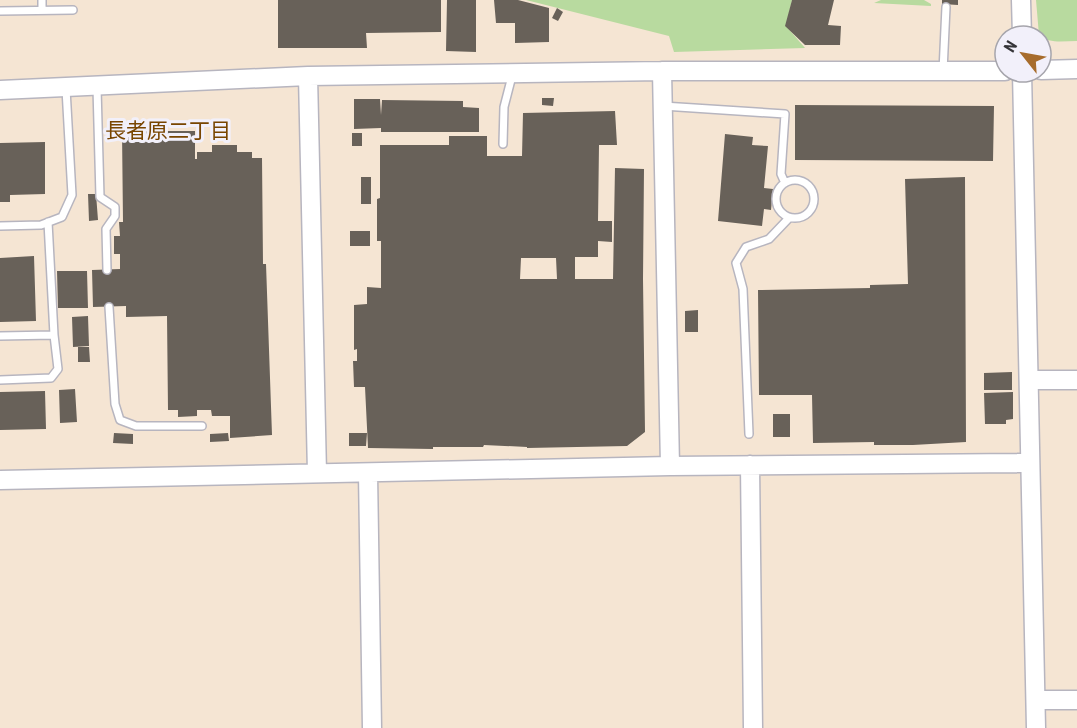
<svg xmlns="http://www.w3.org/2000/svg" width="1077" height="728" font-family="'Roboto Condensed','Noto Sans JP',sans-serif">
<rect width="100%" height="100%" fill="#f2f0fa"/>
<!-- industrial -->
<path fill="#f5e5d3" fill-rule="evenodd" d="M 0,0 L 1077,0 L 1077,728 L 0,728 ZM 1005,36 L 1041,36 L 1041,72 L 1005,72 Z"/>
<!-- green -->
<path fill="#b8da9f" d="M 526,0 L 792,0 L 786,26 L 805,48 L 674,52 L 669,36 Z
M 881,0 L 924,0 L 931,4 L 931,6 L 874,3 Z
M 1036,0 L 1077,0 L 1077,41 C 1063,41 1049,44 1039,35 Z"/>
<!-- building -->
<path fill="#686159" fill-rule="evenodd" d="M 278,0 L 441,0 L 441,32 L 366,33 L 367,48 L 278,48 Z
M 447,0 L 476,0 L 476,52 L 446,51 Z
M 494,0 L 518,0 L 549,8 L 549,42 L 515,43 L 515,23 L 496,23 Z
M 792,0 L 834,0 L 828,25 L 841,26 L 840,45 L 805,45 L 785,26 Z
M 942,0 L 958,0 L 958,5 L 942,4 Z
M 557,8 L 563,12 L 558,21 L 552,18 Z
M 542,98 L 554,98 L 553,106 L 542,105 Z
M 354,99 L 380,99 L 381,115 L 382,100 L 463,101 L 463,107 L 479,108 L 479,132 L 381,132 L 381,128 L 354,129 Z
M 795,105 L 994,106 L 993,161 L 795,160 Z
M 615,111 L 617,145 L 599,145 L 598,221 L 612,221 L 612,242 L 598,241 L 598,257 L 575,257 L 575,279 L 613,279 L 615,168 L 644,169 L 643,279 L 645,432 L 627,446 L 527,448 L 527,447 L 484,445 L 483,447 L 433,447 L 433,449 L 368,448 L 365,387 L 354,387 L 353,361 L 357,361 L 357,349 L 354,350 L 354,305 L 367,304 L 367,287 L 381,288 L 381,241 L 377,241 L 377,199 L 380,198 L 380,145 L 449,145 L 449,136 L 487,136 L 487,156 L 522,156 L 523,113 ZM 521,258 L 556,258 L 557,279 L 520,279 Z
M 122,131 L 195,131 L 195,159 L 197,159 L 197,152 L 212,152 L 212,145 L 237,145 L 237,152 L 252,152 L 252,158 L 262,158 L 263,264 L 266,264 L 272,435 L 230,438 L 230,416 L 212,416 L 211,410 L 197,410 L 197,416 L 178,417 L 178,410 L 168,410 L 167,316 L 126,317 L 126,306 L 93,307 L 92,270 L 120,269 L 120,254 L 114,254 L 114,236 L 120,236 L 119,222 L 123,222 Z
M 352,133 L 362,133 L 362,146 L 352,146 Z
M 725,134 L 753,137 L 752,145 L 768,146 L 764,188 L 773,189 L 771,210 L 764,209 L 762,226 L 718,221 Z
M 45,142 L 45,194 L 10,195 L 10,202 L 0,202 L 0,143 Z
M 361,177 L 371,177 L 371,204 L 361,204 Z
M 965,177 L 966,442 L 913,445 L 874,445 L 874,442 L 813,443 L 812,395 L 759,395 L 758,290 L 870,288 L 870,285 L 908,284 L 905,179 Z
M 88,194 L 96,194 L 98,220 L 89,221 Z
M 350,231 L 370,231 L 370,246 L 350,246 Z
M 34,256 L 36,321 L 0,322 L 0,258 Z
M 57,271 L 87,271 L 88,308 L 58,308 Z
M 698,310 L 698,332 L 685,332 L 685,311 Z
M 88,316 L 89,346 L 73,347 L 72,317 Z
M 78,347 L 89,347 L 90,362 L 78,362 Z
M 1012,372 L 1012,390 L 984,390 L 984,373 Z
M 75,389 L 77,422 L 60,423 L 59,390 Z
M 45,391 L 46,429 L 0,430 L 0,392 Z
M 1013,392 L 1013,419 L 1006,420 L 1006,424 L 985,424 L 984,393 Z
M 773,414 L 790,414 L 790,437 L 773,437 Z
M 114,433 L 133,434 L 133,444 L 113,443 Z
M 228,433 L 229,441 L 210,442 L 210,434 Z
M 349,433 L 367,433 L 366,446 L 349,446 Z"/>
<g fill="none" stroke-linecap="round" stroke-linejoin="round">
<defs>
<path id="service" d="M 42,0 L 42,10
M 0,11 L 73,10
M 943,71 L 946,7
M 97,88 L 100,197 L 115,207 L 115,216 L 106,229 L 107,270
M 663,106 L 785,114 L 781,174 L 785,183
M 503,144 L 504,107 L 512,76
M776 199a19 19 0 1 1 38 0a19 19 0 1 1-38 0Z
M 0,226 L 41,225 L 62,217 L 72,195 L 66,89
M 109,307 L 115,404 L 120,420 L 136,426 L 202,426
M 0,336 L 54,335 L 48,222
M 0,380 L 51,378 L 58,369 L 54,335
M 749,434 L 743,289 L 736,263 L 746,247 L 769,239 L 789,218"/>
<path id="tertiary" d="M 1021,0 L 1022,36
M 1041,70 L 1077,69
M 662,71 L 670,466
M 1022,72 L 1036,728
M 308,76 L 317,473
M 0,90 L 308,76 L 662,71 L 1005,71
M 1029,380 L 1077,380
M 750,465 L 753,728
M 368,473 L 372,728
M 0,480 L 670,466 L 1030,463
M 1036,700 L 1077,700"/>
</defs>
<!-- service casing -->
<use href="#service" stroke="#b7b5bf" stroke-width="10"/>
<!-- tertiary casing -->
<use href="#tertiary" stroke="#b7b5bf" stroke-width="21"/>
<!-- service -->
<use href="#service" stroke="#fff" stroke-width="7"/>
<!-- tertiary -->
<use href="#tertiary" stroke="#fff" stroke-width="18"/>
</g>
<g text-anchor="middle" dominant-baseline="central" stroke-width="6" stroke-linejoin="round" paint-order="stroke">
<!-- neighbourhood labels -->
<g font-size="21" fill="#784500" stroke="#f2f0fa">
<text x="168" y="131">長者原二丁目</text>
</g>
</g>
<!-- north arrow -->
<g transform="translate(1023 54) rotate(301)"><circle r="28" fill="#f2f0fa" stroke="#a6a5ac" stroke-width="1.5"/>
<path d="M0-4.5L10 22L0 15L-10 22Z" fill="#a76c2c"/>
<text y="-9" font-size="16" font-weight="bold" text-anchor="middle" fill="#353438">N</text>
</g>
</svg>
